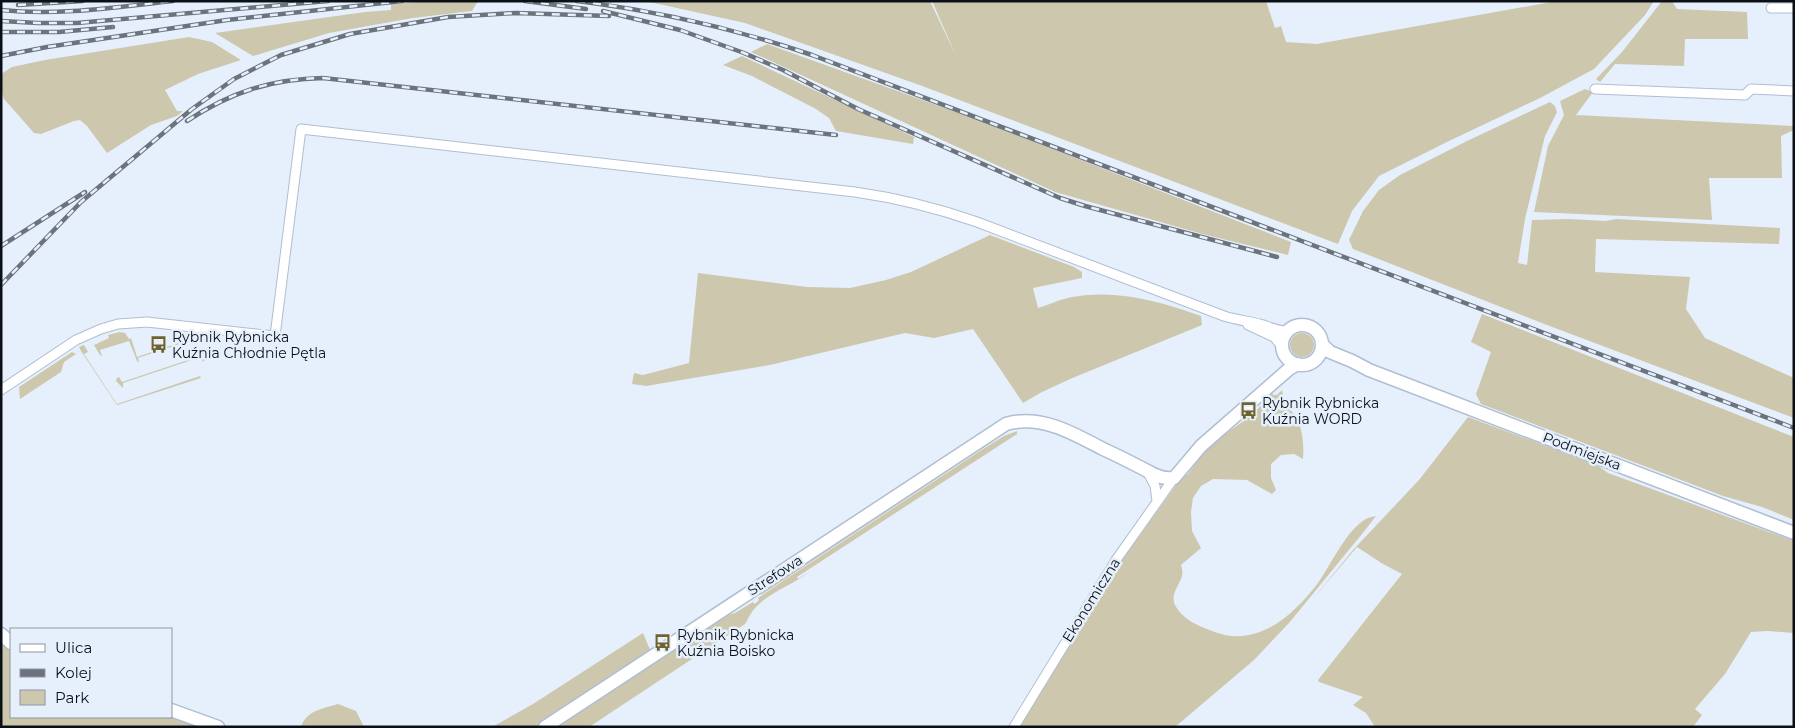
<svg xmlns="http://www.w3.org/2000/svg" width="1795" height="728" font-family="Montserrat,sans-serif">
<rect width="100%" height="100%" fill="#e6f0fc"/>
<!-- green -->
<path fill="#cdc7ad" d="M 432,1 L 478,1 L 472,11 L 413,18 L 329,33 L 253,56 L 215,33 L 365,12 L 391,10 L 391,4 Z
M 645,1 L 930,1 L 957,58 L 932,1 L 1266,1 L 1275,28 L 1281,26 L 1286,42 L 1317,44 L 1557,1 L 1654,1 L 1645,15 L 1594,69 L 1540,98 L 1449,141 L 1379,176 L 1352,211 L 1338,244 L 925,87 L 745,23 Z
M 1662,1 L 1672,1 L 1677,9 L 1747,12 L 1748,39 L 1685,39 L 1684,66 L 1615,64 L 1600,82 L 1596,79 L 1622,52 Z
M 189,37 L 212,42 L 241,60 L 198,74 L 165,90 L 177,111 L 183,111 L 177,116 L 151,125 L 107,153 L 87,126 L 80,120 L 74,121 L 41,134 L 34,133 L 4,99 L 1,90 L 1,74 L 12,67 L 45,60 Z
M 767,44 L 978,120 L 1291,242 L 1288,255 L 1206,235 L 1055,192 L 751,52 Z
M 742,56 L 914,137 L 913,144 L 836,131 L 829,118 L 816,109 L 752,76 L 723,65 Z
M 1585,89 L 1593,92 L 1576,115 L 1794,126 L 1794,130 L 1781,136 L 1782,178 L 1709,178 L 1712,220 L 1534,212 L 1548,146 L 1564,115 L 1560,101 Z
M 1550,102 L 1555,106 L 1557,112 L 1545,136 L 1525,219 L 1518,263 L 1527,265 L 1532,220 L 1569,219 L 1606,221 L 1616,219 L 1780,228 L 1779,244 L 1596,239 L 1595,272 L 1690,277 L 1686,309 L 1705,338 L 1794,378 L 1794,418 L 1547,325 L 1353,249 L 1349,240 L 1363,211 L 1379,190 L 1400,175 L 1467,141 Z
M 990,235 L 1074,267 L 1082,272 L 1082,278 L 1033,288 L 1038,308 C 1049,305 1060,299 1072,297 C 1117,289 1159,301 1201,316 L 1202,325 L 1070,379 L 1040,393 L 1023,403 L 973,329 L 934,338 L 905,333 L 770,365 L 646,386 L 632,384 L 634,373 L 643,375 L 689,363 L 698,273 L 807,287 L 850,288 L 886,280 L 911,272 Z
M 1482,314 L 1794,437 L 1794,520 L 1762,507 L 1723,496 L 1481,404 L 1476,394 L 1491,352 L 1471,342 Z
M 120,332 L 125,333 L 129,339 L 131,338 L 137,357 L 193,338 L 195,334 L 206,335 L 138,358 L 139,363 L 137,361 L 129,341 L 100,350 L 102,356 L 100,355 L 94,345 L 109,338 L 108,335 Z
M1290 345a12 12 0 1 1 24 0a12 12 0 1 1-24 0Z
M 84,345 L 88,352 L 84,354 L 117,404 L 200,376 L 201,378 L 117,405 L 81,351 L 79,347 Z
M 205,349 L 208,349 L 211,353 L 203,362 L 201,357 L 123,383 L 123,388 L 116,381 L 117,378 L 119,377 L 122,382 L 206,354 Z
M 72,352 L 76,354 L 64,362 L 61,372 L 20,399 L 19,387 Z
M 1282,390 C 1285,407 1289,406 1297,419 C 1303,430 1304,447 1303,459 L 1294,454 L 1281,455 L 1271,464 L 1271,478 L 1276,490 L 1272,494 L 1247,480 L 1213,479 L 1201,486 L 1193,498 L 1191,512 L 1192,531 L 1201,548 L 1181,565 C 1182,568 1183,573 1182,576 C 1179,586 1170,594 1175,605 C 1182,619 1198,626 1212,631 C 1256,649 1292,617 1318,583 C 1330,566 1347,529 1366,519 C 1369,517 1373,517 1376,516 L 1366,529 L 1289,623 L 1254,660 L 1175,727 L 1019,727 L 1117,567 L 1184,474 L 1187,475 L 1203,454 L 1221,437 L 1245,420 L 1262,405 L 1270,394 L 1272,392 L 1273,395 L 1277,395 Z
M 1468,417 L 1597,465 L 1608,473 L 1794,541 L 1794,633 L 1768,631 L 1751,632 L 1725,674 L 1695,709 L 1702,715 L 1693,727 L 1375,727 L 1366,713 L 1353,705 L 1363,697 L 1319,682 L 1318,680 L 1402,574 L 1383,564 L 1357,547 L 1312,600 L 1353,550 L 1419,480 Z
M 1005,431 L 1004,434 L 761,595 L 762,591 Z
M 1017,431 L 1017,434 L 797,577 L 798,579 L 809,572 C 792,586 771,591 756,607 C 751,612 748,619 745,624 L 589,727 L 557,727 L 559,724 L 720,617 L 735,613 L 753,602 L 755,604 L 759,600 L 758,598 L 786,579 L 983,449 L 1004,436 Z
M 643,633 L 651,652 L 566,710 L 538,727 L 492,727 L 533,704 Z
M 1,639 L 11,647 L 11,717 L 171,717 L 171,714 L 207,727 L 1,727 Z
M 338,704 L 356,711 L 364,727 L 301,727 C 307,710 322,709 338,704 Z"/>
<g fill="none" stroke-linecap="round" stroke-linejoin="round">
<defs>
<path id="street" d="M 1771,8 L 1794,8
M 1595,89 L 1745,95 L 1751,89 L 1794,91
M 1248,325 L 1274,337 L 1282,346
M 1,390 L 76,340 L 101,329 L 118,324 L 147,322 L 275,336 L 301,129 L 855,192 C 897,198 937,208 977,222 L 1224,316 C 1236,320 1248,321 1260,324 C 1270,327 1277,331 1288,331
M 1147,471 L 1155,486 L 1157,501
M 1014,727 L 1116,560 L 1174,478"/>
<path id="secondary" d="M1282 345a20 20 0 1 1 40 0a20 20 0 1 1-40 0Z
M 1322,344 L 1330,352 L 1352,361 L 1369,370 L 1794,533
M 1,634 L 11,643
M 171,710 L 218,727
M 545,727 L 1006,424 C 1040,414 1073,433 1103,449 C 1121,457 1138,466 1155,475 C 1162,478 1167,479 1174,478 L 1201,446 L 1289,369 L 1298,364"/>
</defs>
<!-- street casing -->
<use href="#street" stroke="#afbed2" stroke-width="11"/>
<!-- secondary casing -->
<use href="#secondary" stroke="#afbed2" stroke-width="15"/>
<!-- street -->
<use href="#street" stroke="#fff" stroke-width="9"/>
<!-- secondary -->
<use href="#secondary" stroke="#fff" stroke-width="12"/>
<defs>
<path id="rail" d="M 525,1 L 586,9
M 577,1 C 658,11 736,29 812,55 L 1794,428
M 18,5 L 83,1
M 1,10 C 59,16 116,7 173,1
M 603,11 L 680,30 L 744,53 L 783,70 L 858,109 L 1060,198 L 1085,206 L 1277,257
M 1,21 L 38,23 L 77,23 L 328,1
M 1,32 L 59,32 L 113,27
M 1,56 L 47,47 L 227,20 L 402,1
M 187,121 C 231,92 271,79 323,78 L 836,135
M 1,246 L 85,192
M 1,285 L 81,202 L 192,109 L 234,79 L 281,55 L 350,34 L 448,17 L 516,13 L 609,16"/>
</defs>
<!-- rail casing -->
<use href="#rail" stroke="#6c737d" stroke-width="4.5"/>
<!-- rail -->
<use href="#rail" stroke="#e6f0fc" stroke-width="2.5" stroke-dasharray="8" stroke-linecap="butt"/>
</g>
<!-- icons -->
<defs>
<symbol id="bus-bare" viewBox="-9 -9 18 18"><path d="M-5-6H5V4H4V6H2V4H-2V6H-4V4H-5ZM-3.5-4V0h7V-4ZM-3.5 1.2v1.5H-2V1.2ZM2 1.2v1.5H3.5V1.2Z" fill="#6f622f" stroke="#e6f0fc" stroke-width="2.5" paint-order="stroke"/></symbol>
</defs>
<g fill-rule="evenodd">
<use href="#bus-bare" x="146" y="332" width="25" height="25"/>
<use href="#bus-bare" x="1236" y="398" width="25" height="25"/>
<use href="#bus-bare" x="650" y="630" width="25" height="25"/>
</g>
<g text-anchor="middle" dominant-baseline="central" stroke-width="5" stroke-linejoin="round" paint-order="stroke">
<!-- poi labels -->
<g font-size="14" fill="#0b1017" stroke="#e6f0fc" text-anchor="start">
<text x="172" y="337">Rybnik Rybnicka<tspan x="172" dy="16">Kuźnia Chłodnie Pętla</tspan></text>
<text x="1262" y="403">Rybnik Rybnicka<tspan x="1262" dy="16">Kuźnia WORD</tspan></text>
<text x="677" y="635">Rybnik Rybnicka<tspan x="677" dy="16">Kuźnia Boisko</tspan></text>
</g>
<!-- street labels -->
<g font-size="14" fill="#0b1017" stroke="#e6f0fc">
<text transform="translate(1582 451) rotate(21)">Podmiejska</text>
<text transform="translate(775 575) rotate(-33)">Strefowa</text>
<text transform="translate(1091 600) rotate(-58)">Ekonomiczna</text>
</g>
</g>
<!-- border -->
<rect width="1795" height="728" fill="none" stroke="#0b1017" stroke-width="5"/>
<!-- legend -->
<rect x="10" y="628" width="162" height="90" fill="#e6f0fc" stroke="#8e96a0"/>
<rect x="20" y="644" width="25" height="8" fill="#ffffff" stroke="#8e96a0"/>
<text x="55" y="653" font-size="15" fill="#0b1017">Ulica</text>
<rect x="20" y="669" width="25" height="8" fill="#6c737d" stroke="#8e96a0"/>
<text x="55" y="678" font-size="15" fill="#0b1017">Kolej</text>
<rect x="20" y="690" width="25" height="15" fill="#cdc7ad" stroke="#8e96a0"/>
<text x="55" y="703" font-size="15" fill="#0b1017">Park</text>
</svg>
